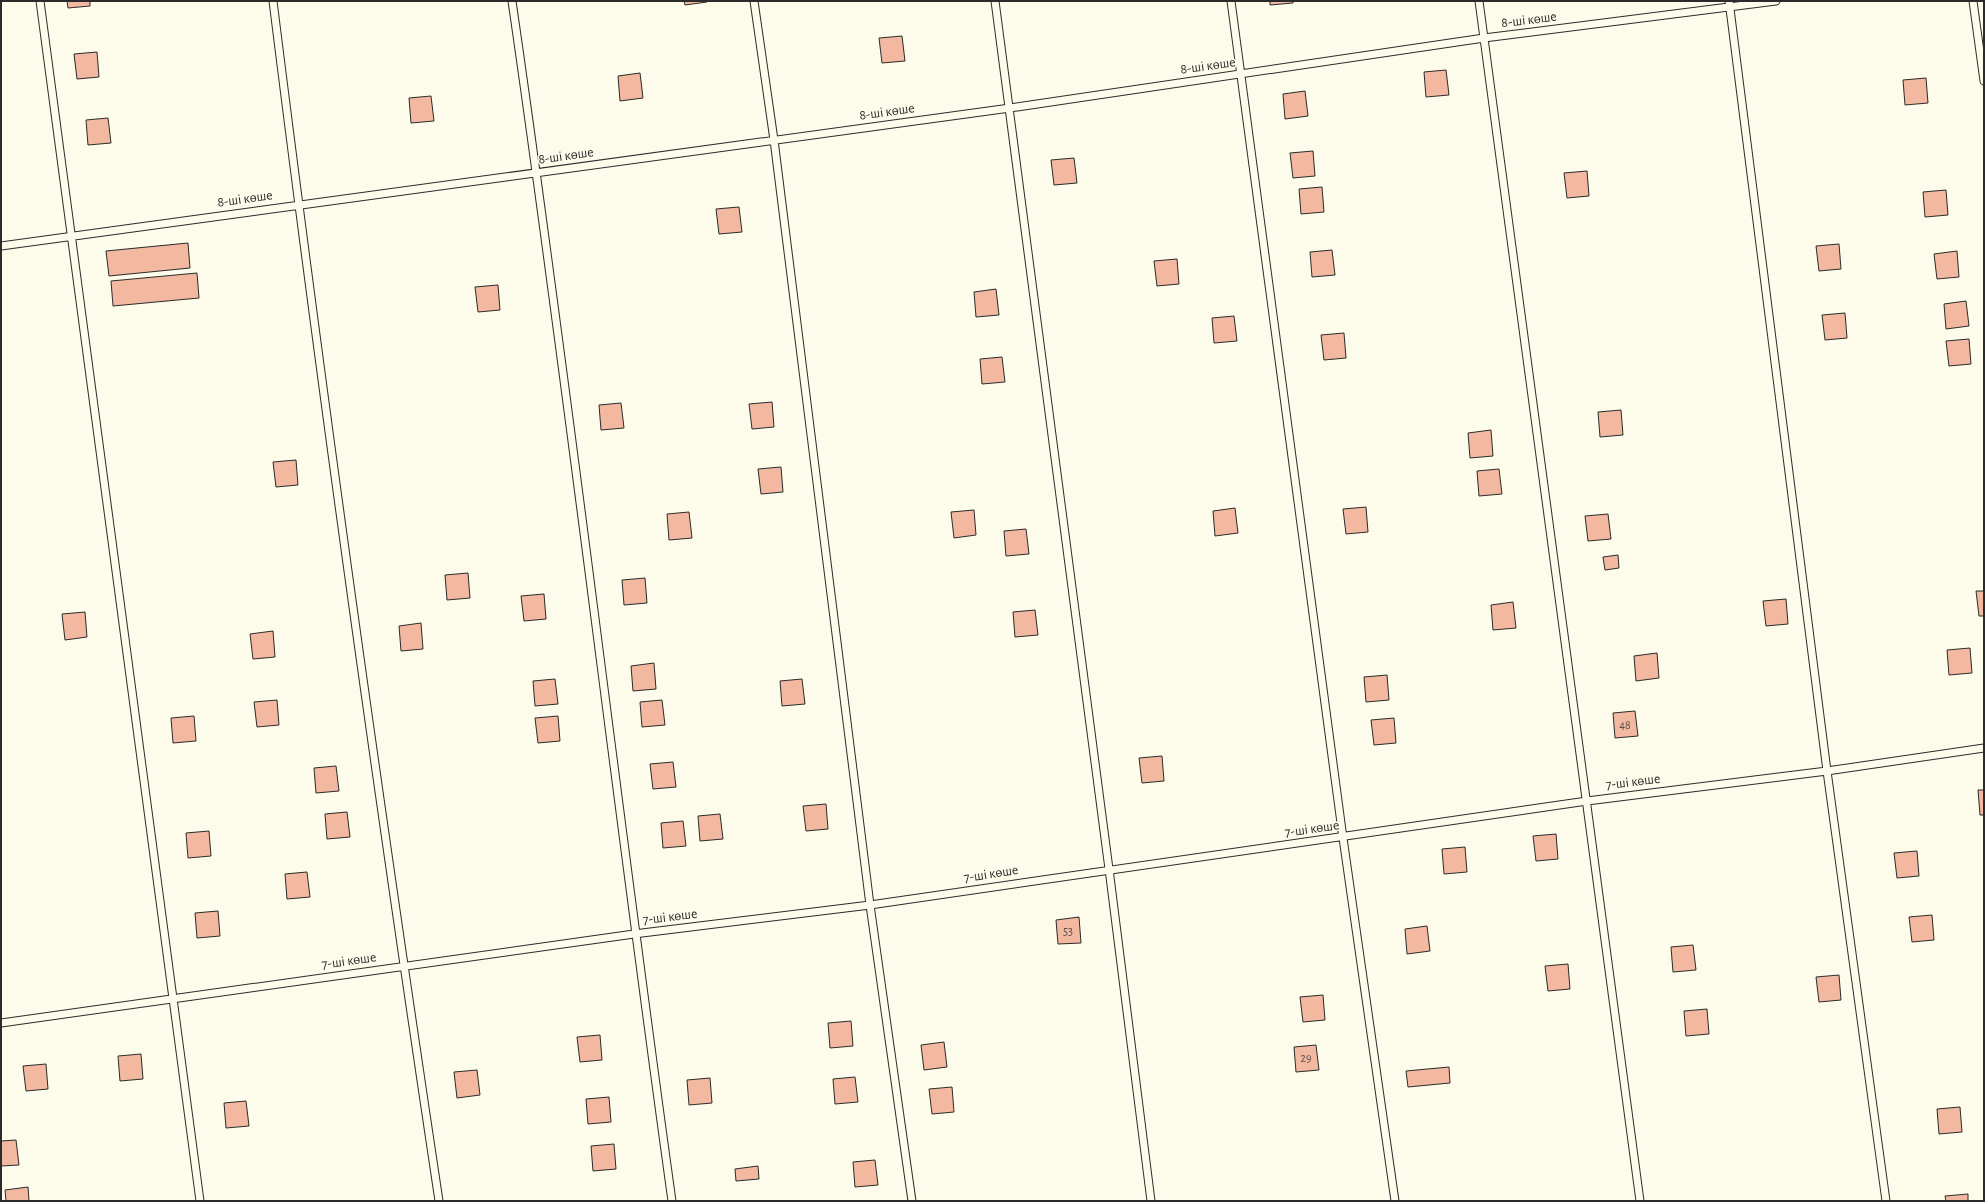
<svg xmlns="http://www.w3.org/2000/svg" width="1985" height="1202" font-family="'Alegreya Sans',sans-serif">
<rect width="100%" height="100%" fill="#fdfbea"/>
<!-- building -->
<path fill="#f2b8a0" stroke="#2b2b2b" d="M 67,1 L 90,1 L 90,6 L 68,8 Z
M 684,1 L 707,1 L 707,2 L 685,5 Z
M 1270,1 L 1293,1 L 1293,3 L 1270,5 Z
M 902,36 L 905,61 L 882,63 L 879,38 Z
M 97,52 L 99,77 L 77,79 L 74,54 Z
M 1446,70 L 1449,95 L 1426,97 L 1424,72 Z
M 640,73 L 643,98 L 620,101 L 618,76 Z
M 1926,78 L 1928,103 L 1905,105 L 1903,80 Z
M 1305,91 L 1308,116 L 1285,119 L 1283,94 Z
M 431,96 L 434,121 L 411,123 L 409,98 Z
M 108,118 L 111,143 L 88,145 L 86,120 Z
M 1313,151 L 1315,176 L 1293,178 L 1290,153 Z
M 1074,158 L 1077,183 L 1054,185 L 1051,160 Z
M 1587,171 L 1589,196 L 1567,198 L 1564,173 Z
M 1322,187 L 1324,212 L 1301,214 L 1299,189 Z
M 1946,190 L 1948,215 L 1925,217 L 1923,192 Z
M 739,207 L 742,232 L 719,234 L 716,209 Z
M 188,243 L 190,268 L 109,276 L 106,251 Z
M 1839,244 L 1841,269 L 1819,271 L 1816,246 Z
M 1332,250 L 1335,275 L 1312,277 L 1310,252 Z
M 1957,251 L 1959,277 L 1937,279 L 1934,254 Z
M 1177,259 L 1179,284 L 1157,286 L 1154,261 Z
M 197,273 L 199,298 L 113,306 L 111,281 Z
M 498,285 L 500,310 L 478,312 L 475,287 Z
M 996,289 L 999,315 L 976,317 L 974,292 Z
M 1966,301 L 1969,326 L 1946,329 L 1944,304 Z
M 1845,313 L 1847,338 L 1825,340 L 1822,315 Z
M 1234,316 L 1237,341 L 1214,343 L 1212,318 Z
M 1344,333 L 1346,358 L 1324,360 L 1321,335 Z
M 1969,339 L 1971,364 L 1949,366 L 1946,341 Z
M 1002,357 L 1005,382 L 982,384 L 980,359 Z
M 772,402 L 774,427 L 752,429 L 749,404 Z
M 621,403 L 624,428 L 601,430 L 599,405 Z
M 1621,410 L 1623,435 L 1600,437 L 1598,412 Z
M 1491,430 L 1493,456 L 1470,458 L 1468,433 Z
M 296,460 L 298,485 L 276,487 L 273,462 Z
M 781,467 L 783,492 L 761,494 L 758,469 Z
M 1499,469 L 1502,494 L 1479,496 L 1477,471 Z
M 1366,507 L 1368,532 L 1346,534 L 1343,509 Z
M 1235,508 L 1238,533 L 1215,536 L 1213,511 Z
M 974,510 L 976,535 L 954,538 L 951,512 Z
M 689,512 L 692,538 L 669,540 L 667,514 Z
M 1608,514 L 1611,539 L 1588,541 L 1585,516 Z
M 1026,529 L 1029,554 L 1006,556 L 1004,531 Z
M 1618,555 L 1619,568 L 1605,570 L 1603,557 Z
M 468,573 L 470,598 L 447,600 L 445,575 Z
M 645,578 L 647,603 L 624,605 L 622,580 Z
M 1976,591 L 1984,591 L 1984,616 L 1979,616 Z
M 544,594 L 546,619 L 524,621 L 521,596 Z
M 1786,599 L 1788,624 L 1766,626 L 1763,601 Z
M 1513,602 L 1516,628 L 1493,630 L 1491,605 Z
M 1035,610 L 1038,635 L 1015,637 L 1013,612 Z
M 85,612 L 87,637 L 65,640 L 62,614 Z
M 421,623 L 423,649 L 401,651 L 399,626 Z
M 273,631 L 275,657 L 253,659 L 250,634 Z
M 1970,648 L 1972,673 L 1949,675 L 1947,650 Z
M 1657,653 L 1659,678 L 1636,681 L 1634,656 Z
M 654,663 L 656,689 L 633,691 L 631,666 Z
M 1387,675 L 1389,700 L 1366,702 L 1364,677 Z
M 555,679 L 558,704 L 535,706 L 533,681 Z
M 802,679 L 805,704 L 782,706 L 780,681 Z
M 277,700 L 279,725 L 257,727 L 254,702 Z
M 662,700 L 665,725 L 642,727 L 640,702 Z
M 1635,711 L 1638,736 L 1615,738 L 1613,713 Z
M 194,716 L 196,741 L 173,743 L 171,718 Z
M 558,716 L 560,741 L 538,743 L 535,718 Z
M 1394,718 L 1396,743 L 1374,745 L 1371,720 Z
M 1162,756 L 1164,781 L 1142,783 L 1139,758 Z
M 673,762 L 676,787 L 653,789 L 650,764 Z
M 336,766 L 339,791 L 316,793 L 314,768 Z
M 1978,790 L 1984,790 L 1984,815 L 1980,815 Z
M 826,804 L 828,829 L 806,831 L 803,806 Z
M 347,812 L 350,837 L 327,839 L 325,814 Z
M 720,814 L 723,839 L 700,841 L 698,816 Z
M 683,821 L 686,846 L 663,848 L 661,823 Z
M 209,831 L 211,856 L 188,858 L 186,833 Z
M 1556,834 L 1558,859 L 1536,861 L 1533,836 Z
M 1465,847 L 1467,872 L 1444,874 L 1442,849 Z
M 1917,851 L 1919,876 L 1897,878 L 1894,853 Z
M 307,872 L 310,897 L 287,899 L 285,874 Z
M 218,911 L 220,936 L 197,938 L 195,913 Z
M 1932,915 L 1934,940 L 1912,942 L 1909,917 Z
M 1079,917 L 1081,943 L 1058,944 L 1056,920 Z
M 1427,926 L 1430,951 L 1407,954 L 1405,929 Z
M 1693,945 L 1696,970 L 1673,972 L 1671,947 Z
M 1568,964 L 1570,989 L 1548,991 L 1545,966 Z
M 1839,975 L 1841,1000 L 1819,1002 L 1816,977 Z
M 1323,995 L 1325,1020 L 1303,1022 L 1300,997 Z
M 1707,1009 L 1709,1034 L 1686,1036 L 1684,1011 Z
M 851,1021 L 853,1046 L 830,1048 L 828,1023 Z
M 600,1035 L 602,1060 L 580,1062 L 577,1037 Z
M 944,1042 L 947,1067 L 924,1070 L 921,1045 Z
M 1316,1045 L 1319,1070 L 1296,1072 L 1294,1047 Z
M 141,1054 L 143,1079 L 120,1081 L 118,1056 Z
M 46,1064 L 48,1089 L 26,1091 L 23,1066 Z
M 1449,1067 L 1450,1083 L 1408,1087 L 1406,1071 Z
M 477,1070 L 480,1095 L 457,1098 L 454,1072 Z
M 855,1077 L 858,1102 L 835,1104 L 833,1079 Z
M 710,1078 L 712,1103 L 689,1105 L 687,1080 Z
M 952,1087 L 954,1112 L 932,1114 L 929,1089 Z
M 609,1097 L 611,1122 L 588,1124 L 586,1099 Z
M 246,1101 L 249,1126 L 226,1128 L 224,1103 Z
M 1960,1107 L 1962,1132 L 1939,1134 L 1937,1109 Z
M 16,1140 L 19,1165 L 1,1166 L 1,1141 Z
M 614,1144 L 616,1169 L 593,1171 L 591,1146 Z
M 875,1160 L 878,1185 L 855,1187 L 853,1162 Z
M 758,1166 L 759,1179 L 736,1181 L 735,1169 Z
M 28,1187 L 29,1201 L 6,1201 L 5,1190 Z
M 1968,1194 L 1968,1201 L 1946,1201 L 1945,1196 Z"/>
<g fill="none" stroke-linecap="round" stroke-linejoin="round">
<defs>
<path id="service" d="M 40,1 L 200,1201
M 273,1 C 323,402 379,802 439,1201
M 512,1 C 570,400 616,801 672,1201
M 754,1 L 774,140 L 870,905 L 912,1201
M 995,1 L 1109,869 L 1151,1201
M 1231,1 L 1343,838 L 1395,1201
M 1479,1 L 1640,1201
M 1729,1 L 1827,771 L 1886,1201
M 1973,1 L 1984,81
M 1,246 L 1010,108 L 1484,38 L 1776,1
M 1,1023 L 634,934 L 870,905 L 1587,801 L 1827,771 L 1984,748"/>
</defs>
<!-- service casing -->
<use href="#service" stroke="#2b2b2b" stroke-width="9"/>
<!-- service -->
<use href="#service" stroke="#fdfbea" stroke-width="7"/>
</g>
<g text-anchor="middle" dominant-baseline="central" stroke-width="3" stroke-linejoin="round" paint-order="stroke">
<!-- number labels -->
<g font-size="12" fill="#5d4e48">
<text x="1625" y="725">48</text>
<text x="1068" y="931">53</text>
<text x="1306" y="1058">29</text>
</g>
<!-- street labels -->
<g font-size="14" fill="#2b2b2b" stroke="#fdfbea">
<text transform="translate(1529 20) rotate(-7)">8-ші көше</text>
<text transform="translate(1208 66) rotate(-8)">8-ші көше</text>
<text transform="translate(887 112) rotate(-8)">8-ші көше</text>
<text transform="translate(566 156) rotate(-8)">8-ші көше</text>
<text transform="translate(245 199) rotate(-8)">8-ші көше</text>
<text transform="translate(1633 782) rotate(-7)">7-ші көше</text>
<text transform="translate(1312 829) rotate(-8)">7-ші көше</text>
<text transform="translate(991 874) rotate(-9)">7-ші көше</text>
<text transform="translate(670 917) rotate(-7)">7-ші көше</text>
<text transform="translate(349 961) rotate(-8)">7-ші көше</text>
</g>
</g>
<!-- border -->
<rect width="1985" height="1202" fill="none" stroke="#2b2b2b" stroke-width="4"/>
</svg>
